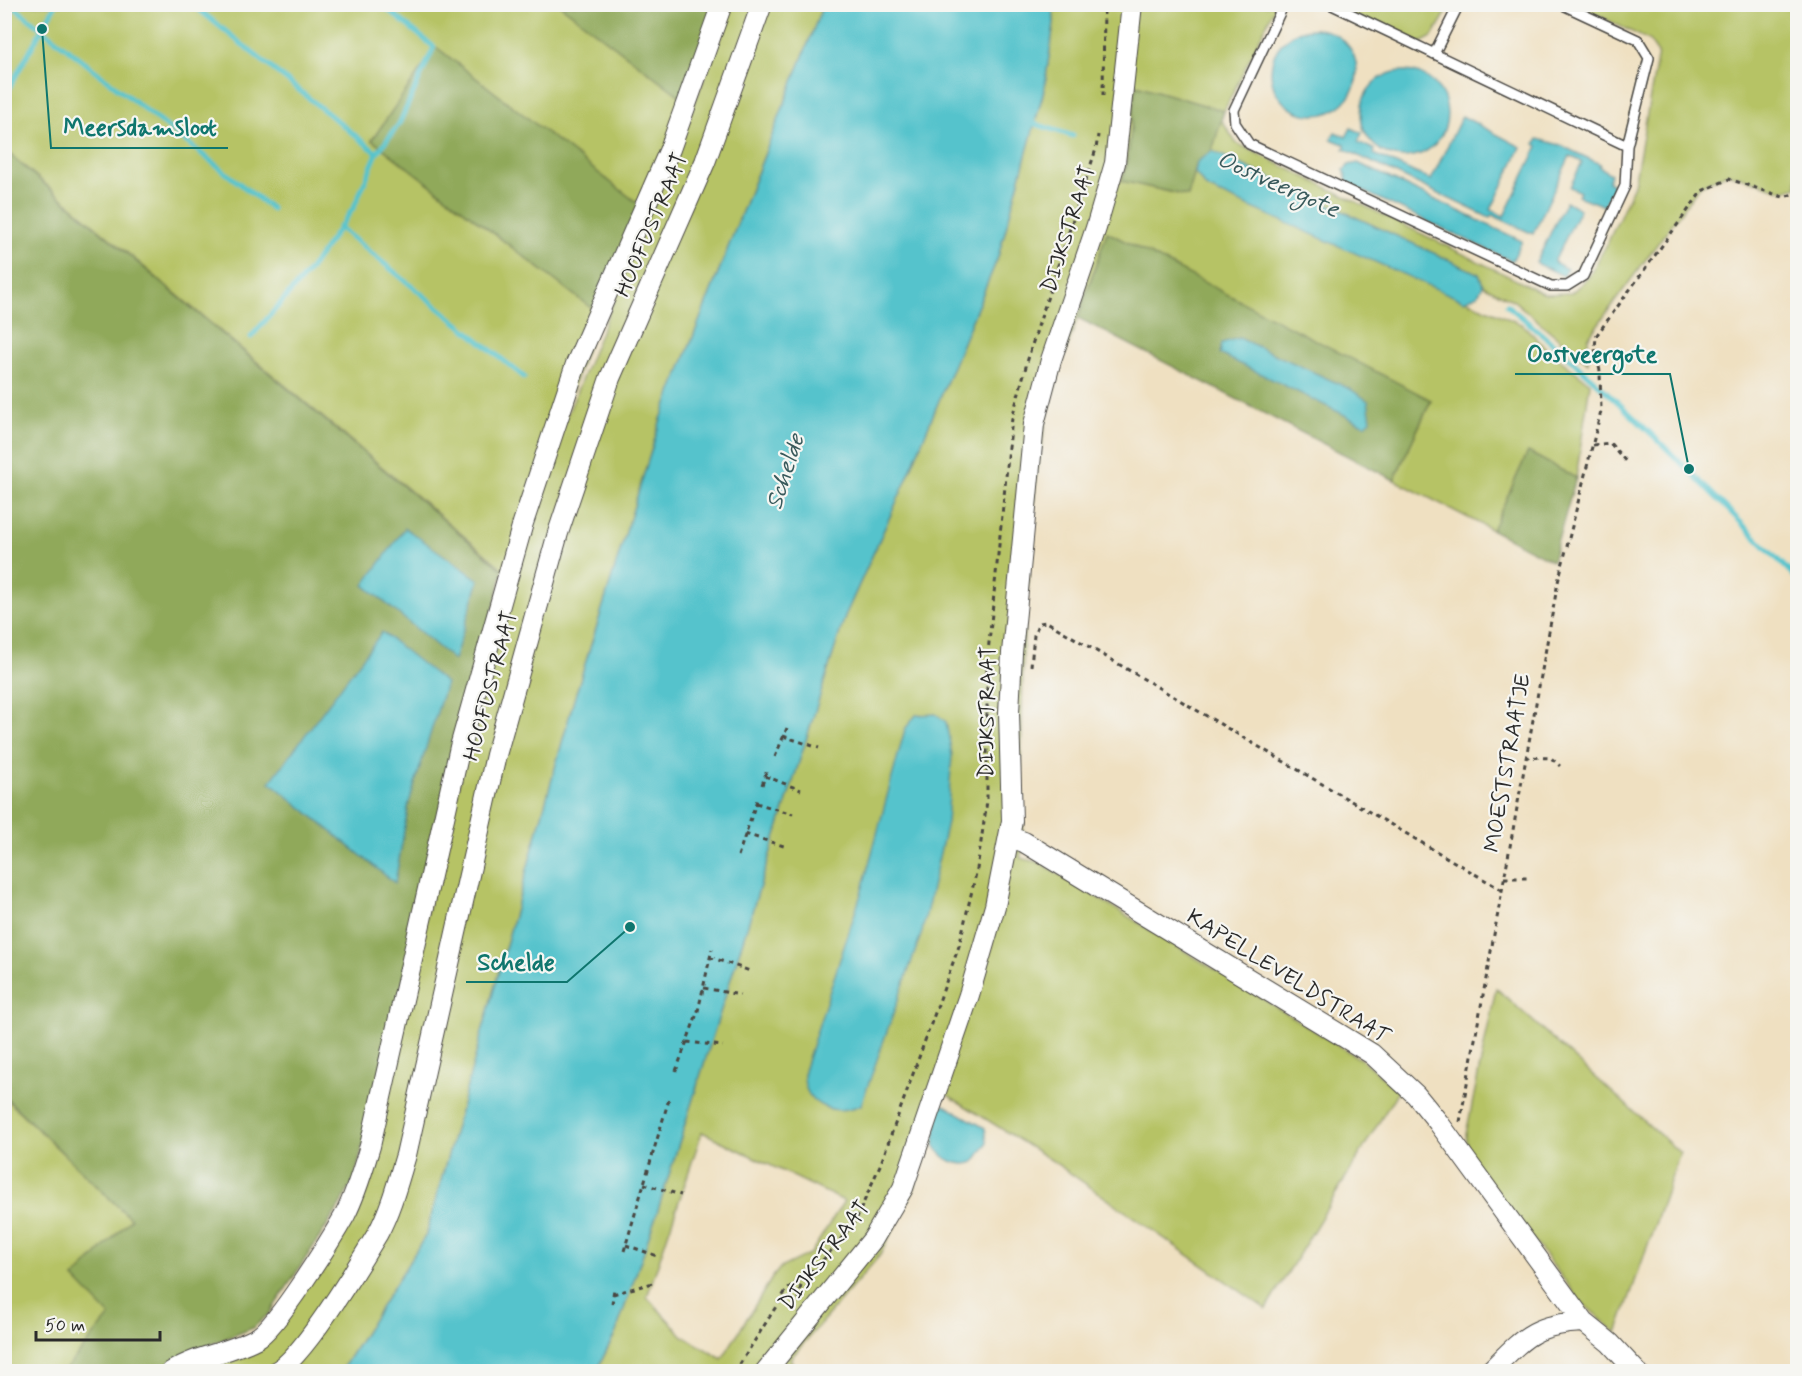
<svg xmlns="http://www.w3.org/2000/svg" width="1802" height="1376" font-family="Mynerve,sans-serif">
<rect width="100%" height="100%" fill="#f6f6f2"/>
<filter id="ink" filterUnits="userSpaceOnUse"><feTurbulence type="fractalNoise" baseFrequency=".0167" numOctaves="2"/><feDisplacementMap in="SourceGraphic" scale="12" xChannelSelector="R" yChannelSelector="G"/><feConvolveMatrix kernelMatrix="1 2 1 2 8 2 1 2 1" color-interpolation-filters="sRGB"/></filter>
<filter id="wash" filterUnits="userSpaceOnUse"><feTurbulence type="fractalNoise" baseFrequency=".008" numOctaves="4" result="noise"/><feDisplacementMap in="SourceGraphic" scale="24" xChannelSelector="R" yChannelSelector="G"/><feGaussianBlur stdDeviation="1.35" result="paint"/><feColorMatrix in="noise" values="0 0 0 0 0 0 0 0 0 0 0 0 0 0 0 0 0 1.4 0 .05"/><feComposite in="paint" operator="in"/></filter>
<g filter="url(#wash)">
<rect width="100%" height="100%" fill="#efe0c1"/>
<!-- green -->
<path fill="#b6c365" stroke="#707748" stroke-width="1.5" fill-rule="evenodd" d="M 5,5 L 560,5 L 688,102 L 645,209 L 436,47 L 372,140 L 599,314 L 508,573 L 5,150 Z
M 731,5 L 823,5 L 661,419 L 573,703 L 426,1235 L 341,1371 L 189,1372 L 242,1354 L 351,1218 L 492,651 L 561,430 L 720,40 Z
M 1053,5 L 1276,5 L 1224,111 L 1136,85 L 1132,131 L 1122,181 L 1187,196 L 1195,173 L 1207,188 L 1523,325 L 1551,353 L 1590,383 L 1576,478 L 1528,452 L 1492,530 L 1394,480 L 1431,401 L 1107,232 L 1062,363 L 1046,421 L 1036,478 L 1023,653 L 1021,779 L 1024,842 L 1020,858 L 1041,863 L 1362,1060 L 1398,1091 L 1266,1309 L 1051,1160 L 938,1089 L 915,1156 L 923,1160 L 913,1192 L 880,1255 L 790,1359 L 797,1371 L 783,1371 L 782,1357 L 764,1371 L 596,1372 L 616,1332 L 656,1216 L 845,616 L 905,483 L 998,257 L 1044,90 L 1054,23 ZM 702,1132 L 844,1201 L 811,1253 L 780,1268 L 772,1278 L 722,1359 L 683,1336 L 647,1297 Z
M 1330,5 L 1451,5 L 1432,37 L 1417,45 Z
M 1576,5 L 1797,5 L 1797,187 L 1784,191 L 1728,173 L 1700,186 L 1588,338 L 1588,363 L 1514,301 L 1483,285 L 1479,274 L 1212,151 L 1221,119 L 1236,143 L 1545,294 L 1571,293 L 1588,278 L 1608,242 L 1634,185 L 1658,53 L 1649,40 Z
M 1496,988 L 1680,1153 L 1617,1333 L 1581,1302 L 1468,1155 L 1466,1134 Z
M 4,1097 L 131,1219 L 74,1278 L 111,1316 L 64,1371 L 5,1371 Z"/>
<!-- forest -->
<path fill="#90a95a" stroke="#5e6a42" stroke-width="1.5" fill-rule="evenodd" d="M 560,5 L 722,5 L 688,102 Z
M 436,47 L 645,209 L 599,314 L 372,140 Z
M 1136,85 L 1224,111 L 1212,151 L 1197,163 L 1188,196 L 1122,181 L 1127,165 Z
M 4,150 L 503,570 L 355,1178 L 338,1209 L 270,1313 L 253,1328 L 187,1354 L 164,1371 L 64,1371 L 110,1316 L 74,1278 L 131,1219 L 5,1097 ZM 382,632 L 409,803 L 395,882 Z
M 1107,232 L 1431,400 L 1394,480 L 1078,318 Z
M 1528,452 L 1576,478 L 1552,561 L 1492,530 Z"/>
<!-- water -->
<path fill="#55c3cc" stroke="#40777c" stroke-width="1.5" d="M 823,5 L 1053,5 L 1054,23 L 1044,90 L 998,257 L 905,483 L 845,616 L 656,1216 L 616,1332 L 596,1371 L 341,1371 L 426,1235 L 573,703 L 661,419 Z
M1271 72a43 43 0 1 1 86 0a43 43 0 1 1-86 0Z
M1361 114a43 43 0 1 1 86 0a43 43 0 1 1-86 0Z
M 1462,116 L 1521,147 L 1491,210 L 1504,216 L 1538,146 L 1535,144 L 1538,139 L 1560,145 L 1600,164 L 1599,167 L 1611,174 L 1608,182 L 1614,185 L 1604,206 L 1578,196 L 1580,192 L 1570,187 L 1582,162 L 1570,156 L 1533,234 L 1492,215 L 1490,218 L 1344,149 L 1346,145 L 1331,139 L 1335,132 L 1346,137 L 1351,128 L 1362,133 L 1358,142 L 1375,150 L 1374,154 L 1431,180 Z
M 1212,151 L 1479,274 L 1483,285 L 1478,295 L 1464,301 L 1207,188 L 1195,173 L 1197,162 Z
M 1358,163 L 1522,241 L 1512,261 L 1348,184 L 1344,170 L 1349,165 Z
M 1566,201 L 1580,209 L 1554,262 L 1567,269 L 1564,276 L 1536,263 Z
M 1239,338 L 1350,389 L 1368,401 L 1371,420 L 1365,425 L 1220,354 L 1222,343 Z
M 405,528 L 479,580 L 454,660 L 364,585 Z
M 382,632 L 446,683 L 409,803 L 395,883 L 270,782 Z
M 936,714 L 946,722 L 952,755 L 947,822 L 922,932 L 861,1105 C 832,1117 802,1105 804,1071 L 861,894 L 905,729 L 916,715 Z
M 944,1105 L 985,1128 L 987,1143 L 974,1162 C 958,1168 942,1159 934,1145 L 939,1109 Z"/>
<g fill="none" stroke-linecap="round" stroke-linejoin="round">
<!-- stream -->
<path stroke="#55c3cc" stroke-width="5" d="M 10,4 L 272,209
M 192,4 L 377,153 L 399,124 L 434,47 L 381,4
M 4,97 L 56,4
M 1029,122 L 1073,136
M 339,227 L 524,377
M 1507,305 C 1611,390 1704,485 1798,580
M 251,337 L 308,272 L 354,207 L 377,153"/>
</g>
</g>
<g filter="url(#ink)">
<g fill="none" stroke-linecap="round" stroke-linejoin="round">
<defs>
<path id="lane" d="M 1284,4 L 1234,110 L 1235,123 L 1249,144 L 1551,286 L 1567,286 L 1583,276 L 1625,186 L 1627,146
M 1330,4 L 1627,146 L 1649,58 L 1638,40 L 1561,4
M 1434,54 L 1459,4"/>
<path id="street" d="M 1010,837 L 1024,842 L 1372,1054 L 1416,1095 L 1438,1122 L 1584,1322 L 1610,1343 L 1637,1372
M 171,1372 C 198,1355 229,1353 257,1338 C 276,1328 332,1238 345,1215 C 356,1194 363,1169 370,1146 L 460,747 L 523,523 L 576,364 L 670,149 L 722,4
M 275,1372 C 302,1360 361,1261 378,1233 C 391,1209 398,1181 406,1155 L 496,755 L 558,533 L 610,378 L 705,162 L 762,4
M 765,1372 L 873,1239 L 903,1188 L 969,995 L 995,906 L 1012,821 L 1009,713 L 1012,653 L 1034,424 L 1051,360 L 1096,228 L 1115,163 L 1132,4
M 1489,1372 C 1524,1338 1533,1324 1584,1322"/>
</defs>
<!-- lane casing -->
<use href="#lane" stroke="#484642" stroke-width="12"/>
<!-- street casing -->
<use href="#street" stroke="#484642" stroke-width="22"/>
<!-- path -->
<path stroke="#484642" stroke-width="3" stroke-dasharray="4.5 4.5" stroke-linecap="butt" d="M 1103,96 L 1104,4
M 1593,445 L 1610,443 L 1627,463
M 1031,666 L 1034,635 L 1039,623 L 1047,622 L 1502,890
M 783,736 L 819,748
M 775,757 L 787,728
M 1525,757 L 1551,758 L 1560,766
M 765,776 L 801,790
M 762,785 L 767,770
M 756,803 L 793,814
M 745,834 L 787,847
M 738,856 L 758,797
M 1504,878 L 1531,878
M 710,957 L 750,971
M 704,988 L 740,995
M 687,1042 L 723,1046
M 676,1071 L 698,1011 L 712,949
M 1460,1122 L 1558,582 L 1601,411 L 1600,371 L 1595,349 L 1596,336 L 1702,191 L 1729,179 L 1783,197 L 1798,193
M 644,1184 L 681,1195
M 626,1245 L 660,1257
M 624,1251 L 669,1099
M 613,1294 L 656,1282
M 799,1299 L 802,1277
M 612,1304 L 614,1288
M 735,1372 L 787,1289 L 818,1266 L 855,1222 L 881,1163 L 959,946 L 977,869 L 987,801 L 987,662 L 1012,418 L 1031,348 L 1096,149 L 1098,135"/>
<!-- lane -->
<use href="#lane" stroke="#fff" stroke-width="9"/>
<!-- street -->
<use href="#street" stroke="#fff" stroke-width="20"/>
</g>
</g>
<g text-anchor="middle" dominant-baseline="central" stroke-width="4.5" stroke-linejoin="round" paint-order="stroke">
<!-- street labels -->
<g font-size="22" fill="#2b2b2b" stroke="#f6f6f2">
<text transform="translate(652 225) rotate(-67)">HOOFDSTRAAT</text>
<text transform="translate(1069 229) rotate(-72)">DIJKSTRAAT</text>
<text transform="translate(491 686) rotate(-75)">HOOFDSTRAAT</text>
<text transform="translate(988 712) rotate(-89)">DIJKSTRAAT</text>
<text transform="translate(1508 763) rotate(-80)">MOESTSTRAATJE</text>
<text transform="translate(1288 977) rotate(32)">KAPELLEVELDSTRAAT</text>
<text transform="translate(825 1256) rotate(-52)">DIJKSTRAAT</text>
</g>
<!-- water labels -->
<g font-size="24" font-style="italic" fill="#38595b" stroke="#f6f6f2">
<text transform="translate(1278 185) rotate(24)">Oostveergote</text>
<text transform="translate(786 472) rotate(-72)">Schelde</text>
</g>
</g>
<!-- callouts -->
<path fill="none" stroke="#0f766e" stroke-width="2" d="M42 29L51 148H228M1689 469L1670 374H1515M630 927L567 982H466"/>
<g fill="#0f766e" stroke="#f6f6f2" stroke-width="2">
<circle cx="42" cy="29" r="6"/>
<circle cx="1689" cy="469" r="6"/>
<circle cx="630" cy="927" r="6"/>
</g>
<g font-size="24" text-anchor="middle" font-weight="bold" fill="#0f766e" stroke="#f6f6f2" stroke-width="4.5" stroke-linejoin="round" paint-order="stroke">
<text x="140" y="135">Meersdamsloot</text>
<text x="1592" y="362">Oostveergote</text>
<text x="516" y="970">Schelde</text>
</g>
<!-- margin -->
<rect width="1802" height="1376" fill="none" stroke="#f6f6f2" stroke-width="24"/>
<!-- scale -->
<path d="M36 1331v9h124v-9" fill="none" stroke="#2b2b2b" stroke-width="3"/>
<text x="45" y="1331" font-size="18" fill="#2b2b2b" stroke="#f6f6f2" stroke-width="4.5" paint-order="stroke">50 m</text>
</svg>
